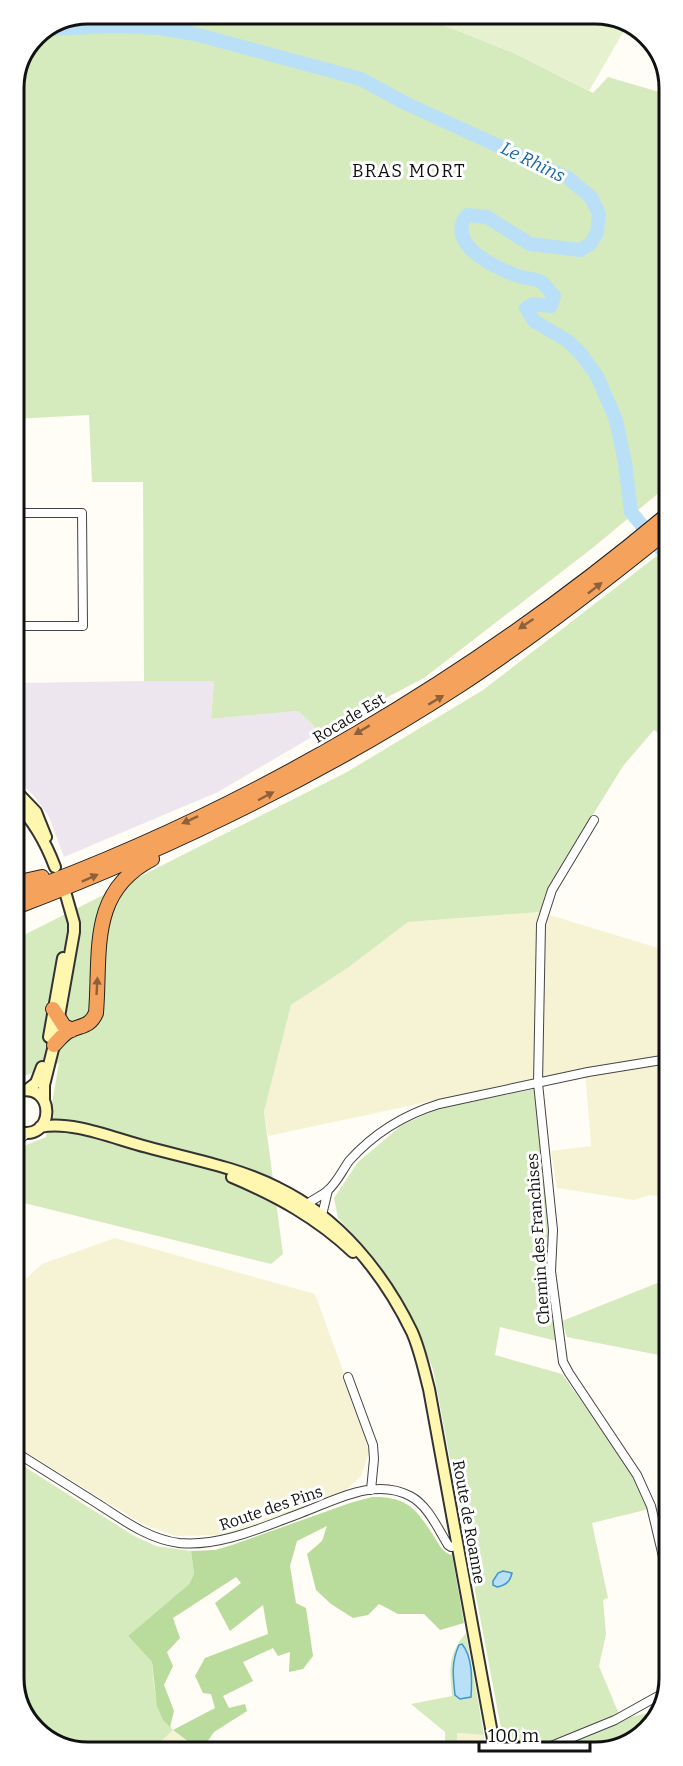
<svg xmlns="http://www.w3.org/2000/svg" width="683" height="1766" font-family="Bitter,serif">
<rect width="100%" height="100%" fill="#fffdf5"/>
<!-- industrial -->
<path fill="#eee6ef" d="M 144,681 L 214,681 L 211,719 L 298,711 L 314,726 L 317,734 L 218,792 L 64,857 L 49,817 L 35,797 L 15,777 L 15,683 Z"/>
<!-- farmland -->
<path fill="#f6f3d4" d="M 540,912 L 658,948 L 668,932 L 668,1198 L 650,1195 L 634,1200 L 557,1188 L 551,1151 L 591,1146 L 585,1072 L 534,1079 L 268,1136 L 264,1112 L 291,1005 L 349,967 L 408,922 Z
M 115,1238 L 315,1294 L 361,1420 L 369,1453 L 361,1476 L 343,1493 L 225,1535 L 175,1536 L 143,1524 L 17,1447 L 16,1288 L 42,1264 Z
M 659,1514 L 669,1515 L 669,1556 Z
M 173,1730 L 202,1752 L 150,1752 Z
M 457,1733 L 484,1735 L 484,1750 L 457,1750 Z"/>
<!-- green -->
<path fill="#d5ebbd" d="M 88,14 L 416,14 L 514,53 L 593,93 L 608,77 L 666,94 L 667,486 L 595,546 L 424,678 L 317,734 L 314,726 L 298,711 L 211,719 L 214,681 L 144,681 L 143,482 L 92,482 L 89,415 L 14,419 L 14,83 L 35,35 Z
M 667,548 L 667,739 L 654,730 L 623,766 L 581,834 L 540,912 L 408,922 L 349,967 L 291,1005 L 264,1112 L 283,1254 L 271,1264 L 16,1201 L 16,1149 L 46,1137 L 59,1063 L 16,1079 L 16,939 L 347,772 L 483,690 Z
M 536,1089 L 550,1232 L 548,1280 L 557,1341 L 500,1327 L 495,1355 L 562,1374 L 621,1456 L 638,1483 L 649,1509 L 592,1523 L 608,1598 L 603,1600 L 606,1634 L 599,1666 L 621,1719 L 649,1713 L 649,1727 L 619,1749 L 505,1749 L 433,1369 L 409,1312 L 376,1260 L 338,1218 L 334,1198 L 358,1162 L 402,1125 L 442,1107 Z
M 664,1251 L 668,1253 L 669,1357 L 567,1337 L 562,1321 L 660,1282 Z
M 17,1462 L 134,1536 L 156,1546 L 191,1551 L 194,1574 L 189,1584 L 128,1636 L 152,1662 C 154,1686 155,1711 173,1730 L 150,1752 L 82,1752 L 42,1737 L 17,1702 Z
M 466,1633 L 484,1735 L 457,1733 L 457,1750 L 445,1750 L 445,1732 L 411,1704 L 452,1696 C 450,1669 447,1655 466,1633 Z"/>
<!-- forest -->
<path fill="#b9dc9c" d="M 372,1497 C 411,1496 419,1513 438,1543 C 442,1549 445,1553 452,1555 L 464,1623 L 440,1630 L 424,1614 L 398,1614 L 379,1604 L 368,1615 L 353,1618 L 331,1604 L 316,1590 L 307,1554 L 322,1541 L 327,1526 L 297,1541 L 290,1566 L 296,1603 L 306,1608 L 313,1656 L 303,1669 L 289,1672 L 290,1652 L 278,1656 L 273,1648 L 243,1662 L 253,1681 L 223,1696 L 229,1708 L 245,1704 L 247,1711 L 214,1732 L 201,1751 L 173,1730 L 215,1708 L 211,1694 L 203,1693 L 195,1676 L 205,1658 L 268,1634 L 263,1605 L 230,1631 L 215,1603 L 241,1583 L 236,1577 L 173,1618 L 180,1638 L 167,1652 L 173,1666 L 164,1685 L 174,1711 L 170,1727 L 163,1720 L 157,1706 L 152,1662 L 128,1636 L 189,1584 L 194,1574 L 191,1551 L 215,1550 L 232,1545 L 350,1503 Z"/>
<!-- pitch -->
<path fill="#e6f2cf" d="M 416,14 L 601,14 L 628,24 L 589,91 L 514,53 Z"/>
<!-- water -->
<path fill="#b9e0f7" stroke="#3f96cf" stroke-width="1.5" d="M 503,1571 L 512,1573 C 510,1582 506,1585 497,1587 L 493,1585 L 493,1581 L 498,1573 Z
M 462,1644 C 473,1657 472,1681 471,1697 L 460,1699 L 455,1695 C 453,1677 451,1662 459,1645 Z"/>
<g fill="none" stroke-linecap="round" stroke-linejoin="round">
<!-- river -->
<path stroke="#b9e0f7" stroke-width="14" d="M 51,29 L 115,26 L 158,28 L 195,34 L 361,79 L 405,103 L 568,178 L 591,197 L 599,214 L 597,233 L 590,244 L 580,250 L 530,244 L 487,217 L 467,215 C 444,244 496,268 518,276 C 525,279 535,278 541,282 C 546,285 550,292 554,296 L 551,306 L 533,304 L 526,308 L 534,321 L 568,341 L 581,354 L 597,376 L 616,420 L 625,463 L 631,512 L 667,556"/>
<defs>
<path id="street" d="M 15,513 L 82,513 L 83,626 L 15,626
M 594,820 L 552,890 L 541,924 L 538,1083 L 553,1230 L 551,1271 L 563,1362 L 569,1373 L 637,1475 L 651,1506 L 669,1582
M 16,1143 L 27,1133
M 306,1210 L 307,1204 C 314,1199 321,1196 327,1191 C 336,1184 342,1171 349,1161 C 374,1133 403,1115 439,1104 L 588,1072 L 668,1059
M 322,1215 L 328,1190
M 348,1377 L 373,1445 L 374,1459 L 371,1490
M 17,1453 C 44,1470 71,1487 98,1504 C 123,1520 148,1539 179,1543 C 220,1547 263,1527 301,1513 C 334,1501 374,1477 410,1496 C 428,1505 438,1529 448,1545 L 451,1547 L 458,1546
M 544,1749 L 615,1720 L 658,1696 L 664,1694"/>
<path id="secondary" d="M 15,790 L 36,812 L 46,837
M 15,802 C 33,820 46,843 55,867
M 49,1037 L 63,958
M 27,1090 L 36,1083 L 42,1067
M 16,1092 C 57,1079 56,1145 16,1131
M 44,1100 L 44,1085 L 54,1045 L 74,932 L 74,923 L 66,895
M 40,1127 C 72,1120 115,1139 147,1147 C 190,1159 237,1167 278,1188 C 338,1217 383,1272 412,1332 C 420,1350 424,1370 429,1389 L 495,1750
M 232,1177 C 277,1196 317,1218 353,1252"/>
<path id="highway" d="M 15,883 L 42,877
M 15,895 C 250,810 476,675 667,515
M 16,907 C 171,848 321,775 460,685 C 532,638 600,585 667,531
M 53,1009 L 64,1026 L 72,1030
M 54,1045 C 59,1040 63,1034 69,1031 C 81,1025 90,1027 96,1013 C 101,952 88,892 152,859"/>
</defs>
<!-- street casing -->
<use href="#street" stroke="#444" stroke-width="10"/>
<!-- secondary casing -->
<use href="#secondary" stroke="#333" stroke-width="14"/>
<!-- highway casing -->
<use href="#highway" stroke="#222" stroke-width="16"/>
<!-- street -->
<use href="#street" stroke="#fff" stroke-width="8"/>
<!-- secondary -->
<use href="#secondary" stroke="#fff6b0" stroke-width="10"/>
<!-- highway -->
<use href="#highway" stroke="#f5a25d" stroke-width="14"/>
</g>
<!-- one-way arrows -->
<defs><path id="oneway-solid" d="M-6-.8H1V-3.2L6.5 0L1 3.2V.8H-6Z" transform="scale(1.5)"/></defs>
<g fill="#8e613b">
<use href="#oneway-solid" transform="translate(595 588) rotate(-38)"/>
<use href="#oneway-solid" transform="translate(526 624) rotate(146)"/>
<use href="#oneway-solid" transform="translate(436 700) rotate(-31)"/>
<use href="#oneway-solid" transform="translate(362 730) rotate(149)"/>
<use href="#oneway-solid" transform="translate(266 796) rotate(-28)"/>
<use href="#oneway-solid" transform="translate(190 820) rotate(155)"/>
<use href="#oneway-solid" transform="translate(90 878) rotate(-24)"/>
<use href="#oneway-solid" transform="translate(97 986) rotate(-87)"/>
</g>
<g text-anchor="middle" dominant-baseline="central" stroke-width="6" stroke-linejoin="round" paint-order="stroke">
<!-- street labels -->
<g font-size="16" fill="#111" stroke="#fff">
<text transform="translate(349 718) rotate(-31)">Rocade Est</text>
<text transform="translate(538 1239) rotate(-94)">Chemin des Franchises</text>
<text transform="translate(271 1508) rotate(-19)">Route des Pins</text>
<text transform="translate(469 1522) rotate(80)">Route de Roanne</text>
</g>
<!-- water labels -->
<g font-size="18" font-style="italic" fill="#1768a6" stroke="#fff">
<text transform="translate(533 162) rotate(26)">Le Rhins</text>
</g>
<!-- neighbourhood labels -->
<g font-size="18" letter-spacing="1.5" fill="#111" stroke="#fff">
<text x="409" y="171">BRAS MORT</text>
</g>
</g>
<!-- crop -->
<path d="M0 0H683V1766H0ZM88 24H595A64 64 0 0 1 659 88V1678A64 64 0 0 1 595 1742H88A64 64 0 0 1 24 1678V88A64 64 0 0 1 88 24Z" fill="#fff" fill-rule="evenodd"/>
<path fill="none" stroke="#111" stroke-width="3" d="M88 24H595A64 64 0 0 1 659 88V1678A64 64 0 0 1 595 1742H88A64 64 0 0 1 24 1678V88A64 64 0 0 1 88 24Z"/>
<!-- scale -->
<path d="M479 1742v9h111v-9" fill="none" stroke="#111111" stroke-width="3"/>
<text x="488" y="1742" font-size="18" fill="#111111" stroke="#ffffff" stroke-width="4.5" paint-order="stroke">100 m</text>
</svg>
